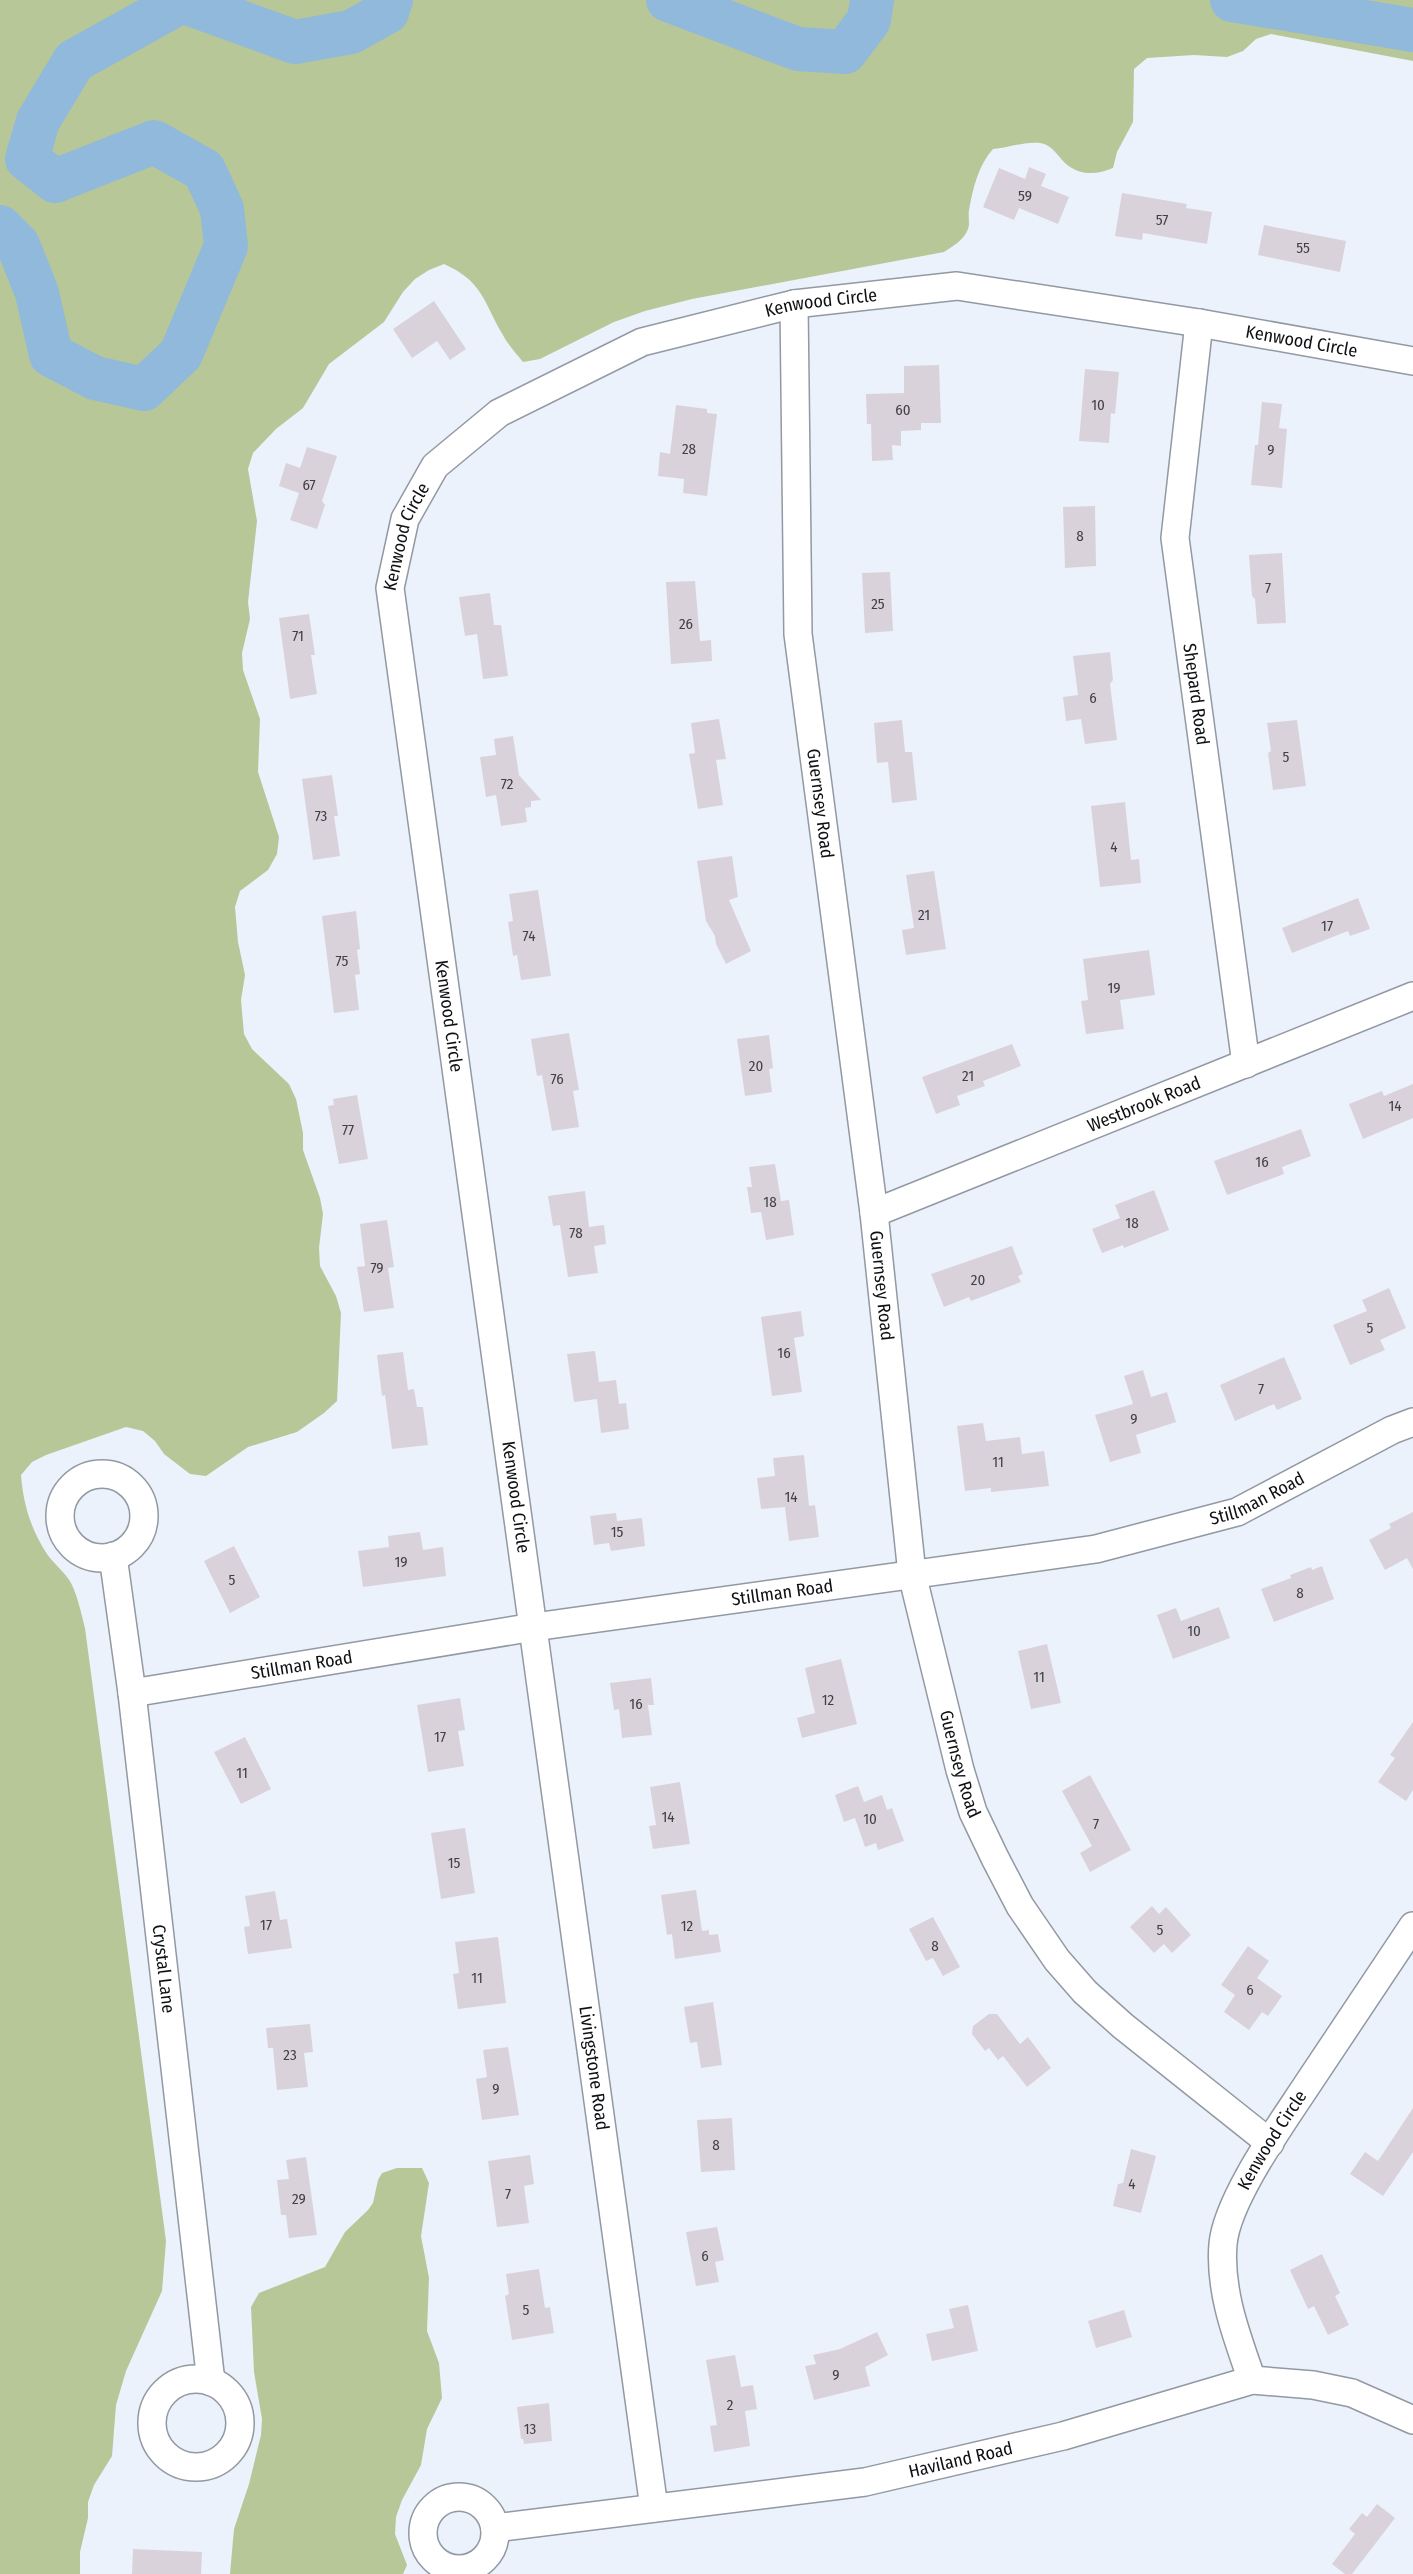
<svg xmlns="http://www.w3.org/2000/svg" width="1413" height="2574" font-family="'Fira Sans Condensed',sans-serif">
<rect width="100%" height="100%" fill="#ebf2fc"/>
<!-- forest -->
<path fill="#b7c798" d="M 0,0 L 1413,0 L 1413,61 L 1271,34 L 1256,39 L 1243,51 L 1227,57 L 1194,55 L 1147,58 L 1134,69 L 1133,122 L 1117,152 L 1113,168 C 1097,175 1079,176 1065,163 C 1057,155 1052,145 1040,143 C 1024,141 1008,148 993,149 C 978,166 973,188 969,210 C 968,216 970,224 968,229 C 964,240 953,246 944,252 L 692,299 L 645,311 L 614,322 L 540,359 L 523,362 C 516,353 508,345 503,335 C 483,302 484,282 444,264 L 429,270 L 415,279 L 403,292 L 384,322 L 329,364 L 303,408 L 276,429 L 253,453 L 248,469 L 257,521 L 248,602 L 250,619 L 242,653 L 243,670 L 260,719 L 258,772 L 279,837 L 277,854 L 268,870 L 240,891 L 235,907 L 238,942 L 245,975 L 241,1000 L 244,1034 L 252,1049 L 289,1084 L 296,1099 L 303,1133 L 303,1150 L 320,1198 L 323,1214 L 319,1248 L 320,1266 L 336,1296 L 341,1313 L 337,1401 L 324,1413 L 297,1432 L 248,1447 L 206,1476 L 190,1474 L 164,1454 L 155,1441 L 143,1431 L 126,1427 L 46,1455 L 32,1462 L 21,1475 C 23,1503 31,1530 47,1554 C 54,1564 65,1572 71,1583 C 78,1597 81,1613 85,1628 L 166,2241 L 162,2291 L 126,2371 L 116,2405 L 112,2456 L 94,2485 L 88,2502 L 88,2518 L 80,2552 L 80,2574 L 0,2574 Z
M 397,2168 L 422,2168 L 429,2183 L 421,2236 L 429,2278 L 427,2331 L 439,2363 L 442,2398 L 427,2429 L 421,2465 L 402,2500 L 396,2517 L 395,2534 L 407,2565 L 403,2574 L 230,2574 L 234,2529 L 249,2484 L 261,2435 L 262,2419 L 254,2372 L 251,2307 L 259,2293 L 325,2267 L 345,2232 L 368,2210 L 373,2203 L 378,2180 L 382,2173 Z"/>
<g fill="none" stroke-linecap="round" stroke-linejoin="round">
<!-- river -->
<path stroke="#90b9db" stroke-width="44" d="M 668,0 L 798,49 L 845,52 L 869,20 L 872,0
M 1232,0 L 1413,30
M 0,227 L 18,245 L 37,293 L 51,355 L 95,378 L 144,389 L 181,354 L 226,246 L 222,209 L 204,170 L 154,142 L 55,181 L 27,159 L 38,121 L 74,61 L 182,1 L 295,42 L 351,32 L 387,12 L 391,0"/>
</g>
<!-- building -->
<path fill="#dad2da" d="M 1029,167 L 1046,174 L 1041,186 L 1069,197 L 1058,224 L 1019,208 L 1014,220 L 983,207 L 999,168 L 1025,179 Z
M 1122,193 L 1187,204 L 1186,208 L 1212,212 L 1207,244 L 1143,233 L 1142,240 L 1115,236 Z
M 1264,225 L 1346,241 L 1340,272 L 1258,255 Z
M 434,301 L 466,349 L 450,360 L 437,341 L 412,358 L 393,329 Z
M 939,365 L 941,423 L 921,423 L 921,430 L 901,431 L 901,446 L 892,445 L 893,460 L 872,461 L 871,424 L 867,424 L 866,394 L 904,393 L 904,366 Z
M 1085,369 L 1119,372 L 1115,414 L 1111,413 L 1109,443 L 1079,441 Z
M 1262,402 L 1282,404 L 1279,428 L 1287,429 L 1282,488 L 1251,485 L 1255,445 L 1258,445 Z
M 676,405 L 707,409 L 707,413 L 717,414 L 707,496 L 683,493 L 684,479 L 658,476 L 660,452 L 670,454 Z
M 307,447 L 337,456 L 322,501 L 325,505 L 317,529 L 290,520 L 299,493 L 279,486 L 286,463 L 300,468 Z
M 1095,506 L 1096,566 L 1065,568 L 1063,507 Z
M 1282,553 L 1286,623 L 1257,624 L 1255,599 L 1252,596 L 1249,555 Z
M 890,572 L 893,631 L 865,633 L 862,573 Z
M 695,581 L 700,641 L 711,640 L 712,661 L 671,664 L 666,582 Z
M 490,593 L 494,625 L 501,625 L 508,676 L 483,679 L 477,634 L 465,636 L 459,597 Z
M 309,614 L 315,655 L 311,655 L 317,694 L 290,699 L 279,618 Z
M 1110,652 L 1113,680 L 1110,684 L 1117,740 L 1085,744 L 1081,719 L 1066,721 L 1063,697 L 1078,695 L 1073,656 Z
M 719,719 L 726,759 L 716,760 L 723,805 L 698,809 L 689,754 L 695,753 L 691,723 Z
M 902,720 L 905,752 L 912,752 L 917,800 L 892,803 L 888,762 L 877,763 L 874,723 Z
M 1297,720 L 1306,786 L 1273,790 L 1268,753 L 1271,751 L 1267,723 Z
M 513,736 L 519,775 L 541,800 L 531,801 L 531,807 L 525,808 L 527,822 L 501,826 L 496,795 L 486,797 L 480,757 L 496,755 L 494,739 Z
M 332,775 L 338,816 L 334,816 L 340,856 L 313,860 L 302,779 Z
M 1125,802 L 1131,860 L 1139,859 L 1141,883 L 1100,887 L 1091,806 Z
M 732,856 L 738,897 L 729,900 L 751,951 L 726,964 L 716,944 L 715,936 L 706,921 L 697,861 Z
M 934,871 L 946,949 L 906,955 L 902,930 L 914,928 L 906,875 Z
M 538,890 L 551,976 L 521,980 L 517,955 L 513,956 L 508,922 L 513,921 L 509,894 Z
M 1358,898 L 1370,929 L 1350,936 L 1348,931 L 1292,953 L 1282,928 Z
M 356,911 L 360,949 L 357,950 L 360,974 L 355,975 L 359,1010 L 334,1013 L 322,916 Z
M 1149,950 L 1155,995 L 1120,1000 L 1124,1029 L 1086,1034 L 1081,1001 L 1088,1000 L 1083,959 Z
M 569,1033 L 579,1090 L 573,1091 L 579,1127 L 552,1131 L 542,1075 L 537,1076 L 531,1039 Z
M 769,1035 L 773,1068 L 769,1069 L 772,1092 L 745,1096 L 737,1039 Z
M 1012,1044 L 1021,1066 L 983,1081 L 985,1086 L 957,1096 L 960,1105 L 936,1114 L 922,1077 Z
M 1413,1084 L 1413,1118 L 1363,1139 L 1349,1104 L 1382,1091 L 1384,1096 Z
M 357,1095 L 368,1159 L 339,1164 L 328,1106 L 334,1105 L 333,1099 Z
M 1301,1129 L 1311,1156 L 1282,1167 L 1284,1174 L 1227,1195 L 1214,1161 Z
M 775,1164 L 781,1201 L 789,1200 L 794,1235 L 766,1240 L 761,1212 L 751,1213 L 747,1187 L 752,1187 L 749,1167 Z
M 1154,1190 L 1169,1230 L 1124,1248 L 1123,1245 L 1102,1253 L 1092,1229 L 1120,1218 L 1115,1205 Z
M 585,1191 L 589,1227 L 604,1225 L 606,1244 L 594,1246 L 598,1273 L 568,1277 L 560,1225 L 553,1226 L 548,1196 Z
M 387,1220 L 394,1267 L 388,1268 L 394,1308 L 364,1312 L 357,1267 L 365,1266 L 360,1224 Z
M 1012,1246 L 1023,1274 L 1018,1276 L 1021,1282 L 971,1301 L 969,1297 L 944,1307 L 931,1274 Z
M 1389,1288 L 1406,1328 L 1380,1340 L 1385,1350 L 1350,1365 L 1333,1325 L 1367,1311 L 1362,1300 Z
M 801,1311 L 804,1336 L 794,1338 L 802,1392 L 772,1396 L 761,1317 Z
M 595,1351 L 599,1382 L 616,1380 L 619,1404 L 626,1403 L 629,1429 L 601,1433 L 597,1399 L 574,1402 L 567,1354 Z
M 403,1352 L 408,1390 L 414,1389 L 417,1407 L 423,1407 L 428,1445 L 392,1449 L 385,1395 L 382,1396 L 377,1355 Z
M 1284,1357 L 1302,1399 L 1277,1410 L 1274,1404 L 1235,1421 L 1220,1385 Z
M 1143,1370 L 1151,1397 L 1167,1392 L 1176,1422 L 1136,1435 L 1141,1453 L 1110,1462 L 1095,1415 L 1133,1404 L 1124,1376 Z
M 983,1423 L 986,1441 L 1020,1437 L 1022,1454 L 1044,1451 L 1049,1486 L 991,1492 L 991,1488 L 965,1491 L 957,1426 Z
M 804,1455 L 809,1506 L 815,1505 L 819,1537 L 789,1541 L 785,1507 L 761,1509 L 757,1478 L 775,1476 L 773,1458 Z
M 1413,1512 L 1413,1569 L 1407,1558 L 1385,1570 L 1369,1540 L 1391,1528 L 1389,1524 Z
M 616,1513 L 617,1521 L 642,1518 L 645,1546 L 611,1551 L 609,1543 L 594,1545 L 590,1516 Z
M 420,1532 L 423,1550 L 443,1547 L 446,1576 L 363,1587 L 358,1551 L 389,1547 L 388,1536 Z
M 234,1546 L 260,1597 L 230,1613 L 204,1561 Z
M 1322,1566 L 1334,1599 L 1274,1622 L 1261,1589 L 1291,1578 L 1290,1575 L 1311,1567 L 1312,1570 Z
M 1219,1607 L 1230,1638 L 1173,1659 L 1157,1615 L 1176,1608 L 1181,1621 Z
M 1047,1644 L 1061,1703 L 1031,1709 L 1018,1651 Z
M 841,1659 L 857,1724 L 802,1738 L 797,1718 L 815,1713 L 805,1668 Z
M 651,1678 L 654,1705 L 648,1705 L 652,1735 L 622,1738 L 619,1709 L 614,1710 L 610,1683 Z
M 460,1698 L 465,1730 L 458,1731 L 464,1766 L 428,1772 L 417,1705 Z
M 1413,1722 L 1413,1790 L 1406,1801 L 1378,1782 L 1395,1758 L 1390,1755 Z
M 245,1737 L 271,1789 L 241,1804 L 214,1752 Z
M 1090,1775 L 1131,1850 L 1090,1872 L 1080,1853 L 1092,1846 L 1062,1791 Z
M 680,1782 L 690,1844 L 653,1849 L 649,1826 L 656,1825 L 650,1787 Z
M 858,1786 L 864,1802 L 882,1795 L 887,1810 L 892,1808 L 904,1841 L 878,1850 L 876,1843 L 865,1847 L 855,1818 L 844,1822 L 835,1795 Z
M 465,1828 L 475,1893 L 441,1899 L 431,1833 Z
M 696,1890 L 702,1931 L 709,1930 L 709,1935 L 718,1934 L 721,1952 L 675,1959 L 672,1934 L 667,1935 L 661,1895 Z
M 275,1891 L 280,1920 L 287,1919 L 292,1948 L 248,1954 L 244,1927 L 250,1926 L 245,1896 Z
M 1152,1906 L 1159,1914 L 1166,1907 L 1191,1935 L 1172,1953 L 1164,1944 L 1154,1953 L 1130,1927 Z
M 933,1917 L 960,1967 L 943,1976 L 933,1958 L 926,1961 L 909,1929 Z
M 498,1937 L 506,2003 L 458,2009 L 453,1974 L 459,1973 L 455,1942 Z
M 1248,1946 L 1269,1961 L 1257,1978 L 1282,1996 L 1268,2016 L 1262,2012 L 1249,2030 L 1224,2012 L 1235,1995 L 1221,1985 Z
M 713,2002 L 722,2065 L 701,2068 L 697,2042 L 690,2043 L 684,2007 Z
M 989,2014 L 997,2014 L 1020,2044 L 1028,2037 L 1051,2068 L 1027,2087 L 1003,2056 L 998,2060 L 989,2048 L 985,2051 L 972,2034 L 973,2026 Z
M 310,2024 L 313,2052 L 304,2053 L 308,2087 L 277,2090 L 273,2048 L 268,2048 L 266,2028 Z
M 508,2047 L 519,2115 L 482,2120 L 476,2079 L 487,2077 L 483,2050 Z
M 1413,2108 L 1413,2152 L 1383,2196 L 1350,2174 L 1365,2152 L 1378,2161 Z
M 732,2118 L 735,2170 L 701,2172 L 697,2120 Z
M 1131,2149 L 1156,2156 L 1141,2213 L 1113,2206 L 1118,2184 L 1123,2183 Z
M 530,2155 L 534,2184 L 524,2186 L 529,2223 L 497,2227 L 488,2161 Z
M 306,2157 L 317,2235 L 289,2238 L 286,2215 L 281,2215 L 277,2180 L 289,2179 L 286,2160 Z
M 717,2227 L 724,2260 L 715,2262 L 719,2282 L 696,2286 L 686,2232 Z
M 1322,2254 L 1340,2293 L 1335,2296 L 1349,2325 L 1328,2335 L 1314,2306 L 1308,2309 L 1290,2270 Z
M 539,2269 L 545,2308 L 550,2307 L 554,2333 L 512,2340 L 505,2296 L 509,2294 L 506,2274 Z
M 968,2305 L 978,2351 L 932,2361 L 926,2334 L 954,2328 L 949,2309 Z
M 1124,2310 L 1132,2337 L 1096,2348 L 1088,2321 Z
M 877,2332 L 888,2355 L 865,2367 L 870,2386 L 814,2400 L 805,2366 L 816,2364 L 813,2355 L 840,2349 Z
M 735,2355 L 741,2387 L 753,2385 L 757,2409 L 745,2411 L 750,2446 L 714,2452 L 710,2426 L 717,2425 L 706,2360 Z
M 549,2403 L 552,2441 L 524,2444 L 523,2439 L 521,2439 L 517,2407 Z
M 1377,2504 L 1395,2518 L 1352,2574 L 1345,2574 L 1332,2564 L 1355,2534 L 1349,2529 L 1362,2513 L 1367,2517 Z
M 133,2549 L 202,2552 L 201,2574 L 132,2574 Z"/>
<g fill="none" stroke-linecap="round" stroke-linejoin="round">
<defs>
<g id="street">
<path id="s1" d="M 794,304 L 798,634 L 874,1213 L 912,1574 L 960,1770 L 973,1812 L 995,1858 L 1020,1906 L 1057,1960 L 1085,1992 L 1123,2026 L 1270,2143"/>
<path id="s2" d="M 1199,323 L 1175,538 L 1246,1064"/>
<path id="s3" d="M 874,1213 L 1413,996"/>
<circle cx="102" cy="1516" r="42"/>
<path id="s4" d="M 113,1556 L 132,1693 L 211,2382"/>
<path id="s5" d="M 132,1693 L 534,1627 L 1096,1549 L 1237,1512 L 1392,1430 L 1413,1422"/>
<circle cx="196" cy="2423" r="44"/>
<path id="s6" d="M 1252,2380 C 1237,2337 1219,2291 1223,2244 C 1227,2200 1280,2126 1305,2088 C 1341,2034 1377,1980 1413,1926"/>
<circle cx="459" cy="2533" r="36"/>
<path id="s7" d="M 654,2508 L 390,588 L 405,519 L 435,466 L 499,413 L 642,342 L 794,304 L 957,286 L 1199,323 L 1413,361"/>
<path id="s8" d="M 495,2528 L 865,2482 L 1063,2436 L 1252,2380 L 1313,2385 L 1352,2393 L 1413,2420"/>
</g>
</defs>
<!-- street casing -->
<use href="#street" stroke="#9299a2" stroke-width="30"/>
<!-- street -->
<use href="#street" stroke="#fff" stroke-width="27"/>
</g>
<g text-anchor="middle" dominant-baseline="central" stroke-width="5" stroke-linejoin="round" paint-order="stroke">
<!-- number labels -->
<g font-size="15" fill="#414045">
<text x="1025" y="196">59</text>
<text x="1162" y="220">57</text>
<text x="1303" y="248">55</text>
<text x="1098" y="405">10</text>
<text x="903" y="410">60</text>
<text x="689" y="449">28</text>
<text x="1271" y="450">9</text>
<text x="309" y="485">67</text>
<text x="1080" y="536">8</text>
<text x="1268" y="588">7</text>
<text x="878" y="604">25</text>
<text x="686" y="624">26</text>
<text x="298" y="636">71</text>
<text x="1093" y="698">6</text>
<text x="1286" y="757">5</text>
<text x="507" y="784">72</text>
<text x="321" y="816">73</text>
<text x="1114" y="847">4</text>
<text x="924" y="915">21</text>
<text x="1327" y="926">17</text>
<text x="529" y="936">74</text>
<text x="342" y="961">75</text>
<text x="1114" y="988">19</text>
<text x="756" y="1066">20</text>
<text x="968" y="1076">21</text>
<text x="557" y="1079">76</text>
<text x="1395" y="1106">14</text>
<text x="348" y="1130">77</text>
<text x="1262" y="1162">16</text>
<text x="770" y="1202">18</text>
<text x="1132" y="1223">18</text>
<text x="576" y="1233">78</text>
<text x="377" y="1268">79</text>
<text x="978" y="1280">20</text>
<text x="1370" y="1328">5</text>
<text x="784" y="1353">16</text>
<text x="1261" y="1389">7</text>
<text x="1134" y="1419">9</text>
<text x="998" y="1462">11</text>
<text x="791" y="1497">14</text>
<text x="617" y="1532">15</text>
<text x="401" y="1562">19</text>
<text x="232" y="1580">5</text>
<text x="1300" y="1593">8</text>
<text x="1194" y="1631">10</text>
<text x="1039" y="1677">11</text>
<text x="828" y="1700">12</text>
<text x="636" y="1704">16</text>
<text x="440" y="1737">17</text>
<text x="242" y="1773">11</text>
<text x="668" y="1817">14</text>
<text x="870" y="1819">10</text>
<text x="1096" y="1824">7</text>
<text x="454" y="1863">15</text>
<text x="266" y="1925">17</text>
<text x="687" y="1926">12</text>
<text x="1160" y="1930">5</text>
<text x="935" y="1946">8</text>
<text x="477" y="1978">11</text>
<text x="1250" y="1990">6</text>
<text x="290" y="2055">23</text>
<text x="496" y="2089">9</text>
<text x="716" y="2145">8</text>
<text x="1132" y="2184">4</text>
<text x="508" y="2194">7</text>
<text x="299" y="2199">29</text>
<text x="705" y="2256">6</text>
<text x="526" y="2310">5</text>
<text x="836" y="2375">9</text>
<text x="730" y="2405">2</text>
<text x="530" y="2429">13</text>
</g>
<!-- street labels -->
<g font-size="18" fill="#0e1013" stroke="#fff">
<text stroke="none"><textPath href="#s7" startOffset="2496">Kenwood Circle</textPath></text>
<text stroke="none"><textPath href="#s7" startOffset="2982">Kenwood Circle</textPath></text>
<text stroke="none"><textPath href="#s7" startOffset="1992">Kenwood Circle</textPath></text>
<text stroke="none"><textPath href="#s2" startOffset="374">Shepard Road</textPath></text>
<text stroke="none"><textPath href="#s1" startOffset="501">Guernsey Road</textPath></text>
<text transform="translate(449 1016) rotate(82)">Kenwood Circle</text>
<text stroke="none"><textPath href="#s3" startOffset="291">Westbrook Road</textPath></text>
<text stroke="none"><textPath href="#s1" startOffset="987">Guernsey Road</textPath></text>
<text transform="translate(516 1497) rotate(82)">Kenwood Circle</text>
<text stroke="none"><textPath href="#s5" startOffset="1144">Stillman Road</textPath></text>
<text stroke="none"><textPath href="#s5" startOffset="658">Stillman Road</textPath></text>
<text stroke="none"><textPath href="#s5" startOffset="172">Stillman Road</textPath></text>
<text stroke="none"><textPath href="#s1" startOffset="1473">Guernsey Road</textPath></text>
<text stroke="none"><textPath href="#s4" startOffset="416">Crystal Lane</textPath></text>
<text transform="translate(594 2068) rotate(82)">Livingstone Road</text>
<text stroke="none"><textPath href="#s6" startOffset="256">Kenwood Circle</textPath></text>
<text stroke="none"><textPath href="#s8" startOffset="471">Haviland Road</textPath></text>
</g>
</g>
</svg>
